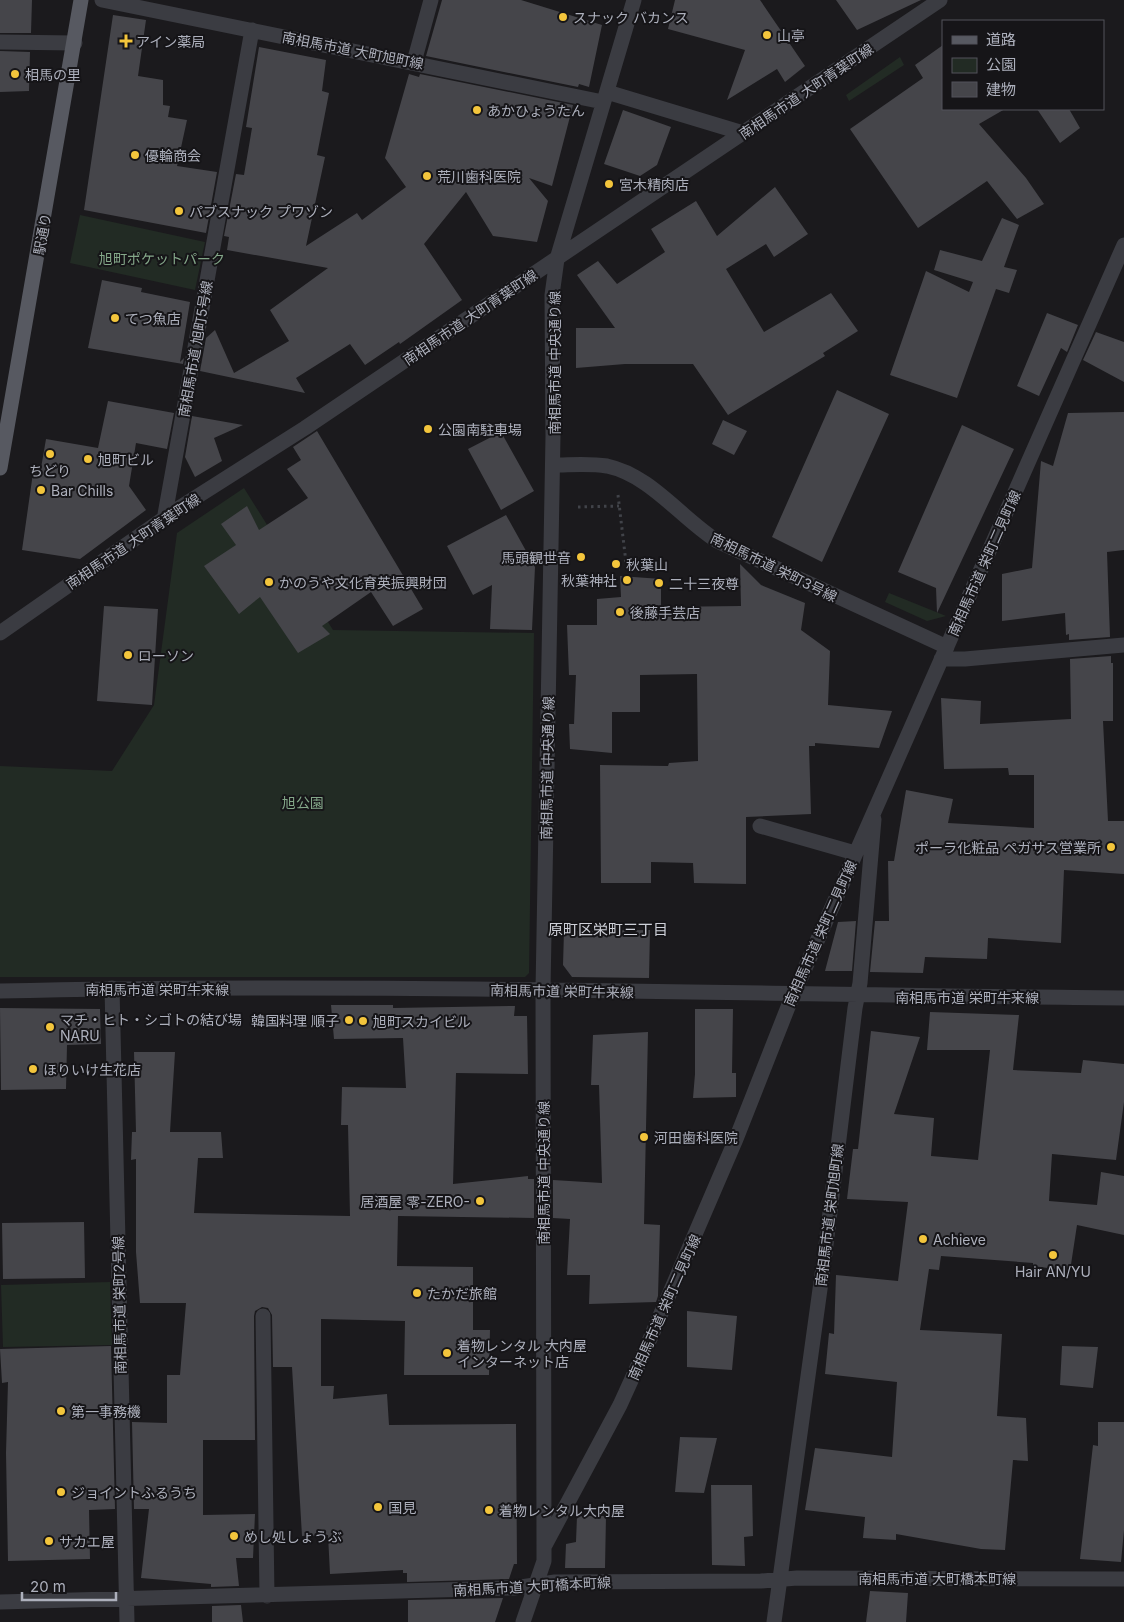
<svg xmlns="http://www.w3.org/2000/svg" width="1124" height="1622" font-family="Inter,'Noto Sans JP',sans-serif">
<rect width="100%" height="100%" fill="#1b1a1d"/>
<!-- green -->
<path fill="#222b24" d="M 900,57 L 904,65 L 849,101 L 846,95 Z
M 80,215 L 205,242 L 195,290 L 70,263 Z
M 244,488 L 333,630 L 534,633 L 529,973 L 525,977 L 0,977 L 0,766 L 112,771 L 154,705 L 177,533 Z
M 889,593 L 946,616 L 927,621 L 885,602 Z
M 110,1282 L 112,1345 L 3,1347 L 1,1285 Z"/>
<!-- building -->
<path fill="#45454a" d="M 0,0 L 32,0 L 31,33 L 0,33 Z
M 442,0 L 521,0 L 602,25 L 589,87 L 579,84 L 578,87 L 426,56 Z
M 675,0 L 760,0 L 805,66 L 785,82 L 777,69 L 727,100 L 745,50 L 668,29 Z
M 836,0 L 921,0 L 857,30 Z
M 113,15 L 146,20 L 138,76 L 163,80 L 163,105 L 170,106 L 168,117 L 187,120 L 177,166 L 217,172 L 206,233 L 84,210 Z
M 943,45 L 943,109 L 1005,109 L 979,124 L 1026,178 L 1044,204 L 1017,219 L 987,181 L 918,228 L 850,129 L 923,78 L 915,65 Z
M 259,47 L 326,60 L 322,91 L 329,93 L 317,155 L 325,157 L 306,246 L 357,213 L 362,220 L 406,187 L 385,158 L 409,74 L 419,77 L 420,74 L 573,105 L 552,186 L 529,178 L 548,201 L 537,242 L 493,236 L 466,192 L 424,244 L 462,300 L 400,344 L 399,342 L 365,365 L 350,344 L 296,378 L 305,393 L 200,371 L 206,338 L 215,330 L 234,373 L 289,341 L 270,310 L 328,268 L 227,250 L 229,237 L 224,236 L 236,174 L 244,175 L 252,128 L 246,127 Z
M 0,51 L 30,52 L 29,91 L 0,92 Z
M 1037,109 L 1069,109 L 1080,128 L 1060,143 Z
M 623,110 L 671,127 L 657,165 L 640,176 L 604,164 Z
M 775,187 L 808,234 L 774,257 L 766,244 L 726,269 L 764,332 L 831,293 L 858,331 L 823,353 L 825,356 L 728,415 L 693,364 L 625,364 L 576,368 L 576,328 L 615,328 L 577,275 L 598,261 L 617,284 L 665,252 L 651,229 L 696,201 L 717,236 Z
M 1002,218 L 1019,225 L 1004,267 L 1017,270 L 1009,293 L 996,289 L 957,398 L 890,375 L 926,271 L 969,292 L 973,282 L 934,270 L 940,250 L 982,261 Z
M 102,280 L 142,288 L 141,292 L 190,302 L 180,362 L 184,358 L 183,364 L 88,348 Z
M 1047,313 L 1078,325 L 1067,352 L 1061,348 L 1039,396 L 1017,386 Z
M 1096,332 L 1124,342 L 1124,382 L 1083,360 Z
M 837,390 L 889,414 L 822,562 L 772,537 Z
M 108,401 L 174,413 L 167,449 L 136,443 L 129,486 L 146,510 L 80,559 L 22,550 L 33,473 L 40,474 L 46,439 L 98,448 Z
M 1124,412 L 1124,550 L 1107,552 L 1110,637 L 1069,640 L 1069,634 L 1066,635 L 1065,613 L 1002,621 L 1002,574 L 1032,568 L 1041,461 L 1053,466 L 1068,413 Z
M 192,416 L 243,425 L 214,438 L 222,461 L 195,477 L 185,457 Z
M 723,420 L 747,431 L 734,455 L 712,444 Z
M 962,425 L 1014,449 L 937,613 L 936,588 L 898,572 Z
M 317,431 L 423,609 L 393,626 L 371,592 L 322,626 L 330,634 L 298,653 L 260,597 L 239,614 L 204,566 L 236,545 L 221,524 L 247,506 L 259,530 L 308,498 L 287,469 L 301,460 L 293,447 Z
M 501,432 L 534,491 L 501,510 L 468,449 Z
M 506,515 L 535,567 L 532,630 L 490,629 L 492,585 L 473,595 L 447,546 Z
M 740,564 L 761,585 L 805,603 L 801,630 L 830,651 L 828,705 L 892,711 L 879,748 L 815,743 L 815,746 L 809,746 L 811,814 L 746,817 L 746,884 L 694,883 L 693,863 L 651,862 L 651,883 L 601,883 L 600,765 L 668,766 L 669,763 L 698,761 L 697,674 L 640,675 L 640,712 L 612,712 L 612,753 L 570,749 L 569,724 L 574,724 L 576,675 L 569,675 L 567,625 L 597,625 L 597,599 L 621,597 L 620,576 L 661,579 L 661,607 L 741,606 Z
M 104,606 L 158,609 L 152,705 L 97,701 Z
M 1111,656 L 1111,663 L 1113,663 L 1113,721 L 1103,721 L 1108,821 L 1124,821 L 1124,874 L 1064,870 L 1061,943 L 988,938 L 987,959 L 925,957 L 923,973 L 870,972 L 875,921 L 889,921 L 888,861 L 894,861 L 906,790 L 953,799 L 948,823 L 1034,828 L 1034,775 L 1009,775 L 1008,768 L 944,769 L 941,698 L 981,701 L 980,724 L 1071,719 L 1070,659 Z
M 856,921 L 852,971 L 825,971 L 838,922 Z
M 650,930 L 649,978 L 572,977 L 563,965 L 564,931 Z
M 331,1005 L 393,1005 L 393,1008 L 515,1006 L 514,1016 L 527,1016 L 528,1074 L 456,1073 L 453,1184 L 528,1176 L 528,1179 L 534,1179 L 534,1218 L 398,1216 L 397,1266 L 473,1267 L 473,1330 L 490,1330 L 489,1375 L 404,1375 L 405,1321 L 321,1319 L 321,1386 L 334,1386 L 333,1399 L 387,1394 L 389,1425 L 516,1424 L 517,1564 L 514,1564 L 509,1579 L 407,1582 L 407,1573 L 403,1573 L 403,1570 L 330,1574 L 328,1535 L 302,1536 L 292,1367 L 273,1367 L 272,1315 L 268,1308 L 262,1307 L 255,1311 L 254,1316 L 255,1440 L 203,1440 L 203,1515 L 255,1514 L 253,1558 L 236,1558 L 239,1586 L 211,1587 L 211,1584 L 141,1578 L 149,1509 L 134,1509 L 132,1422 L 167,1423 L 167,1375 L 180,1375 L 186,1303 L 140,1303 L 136,1252 L 136,1159 L 131,1160 L 132,1132 L 136,1132 L 134,1052 L 175,1052 L 170,1132 L 221,1132 L 223,1158 L 198,1158 L 194,1213 L 350,1216 L 348,1125 L 341,1125 L 342,1087 L 406,1088 L 403,1038 L 334,1039 Z
M 0,1008 L 100,1009 L 101,1044 L 67,1045 L 66,1089 L 1,1090 Z
M 695,1009 L 733,1009 L 732,1073 L 736,1073 L 736,1097 L 693,1098 L 695,1074 Z
M 930,1012 L 1019,1015 L 1013,1070 L 1081,1073 L 1083,1060 L 1124,1064 L 1124,1102 L 1116,1160 L 1052,1154 L 1049,1201 L 1097,1205 L 1101,1172 L 1124,1176 L 1124,1235 L 1077,1225 L 1070,1271 L 1033,1266 L 1033,1263 L 941,1256 L 939,1270 L 929,1269 L 920,1330 L 1002,1334 L 997,1416 L 1026,1418 L 1028,1461 L 1013,1460 L 1005,1550 L 981,1549 L 896,1534 L 896,1540 L 863,1538 L 865,1517 L 805,1510 L 815,1448 L 892,1457 L 897,1382 L 825,1374 L 829,1333 L 834,1334 L 836,1275 L 898,1281 L 908,1202 L 847,1199 L 853,1149 L 858,1149 L 871,1031 L 920,1037 L 894,1114 L 934,1118 L 931,1156 L 978,1160 L 990,1050 L 927,1050 Z
M 648,1032 L 644,1224 L 660,1225 L 658,1296 L 656,1302 L 589,1304 L 590,1275 L 567,1275 L 570,1219 L 553,1218 L 553,1180 L 602,1183 L 599,1085 L 591,1085 L 593,1035 Z
M 84,1222 L 85,1278 L 3,1279 L 2,1223 Z
M 687,1311 L 737,1316 L 732,1370 L 687,1367 Z
M 111,1346 L 115,1509 L 89,1510 L 90,1559 L 8,1561 L 6,1453 L 8,1382 L 2,1383 L 0,1349 Z
M 1062,1346 L 1098,1347 L 1093,1388 L 1060,1385 Z
M 1098,1422 L 1124,1422 L 1124,1530 L 1121,1562 L 1080,1559 L 1093,1445 L 1098,1446 Z
M 680,1437 L 717,1438 L 704,1493 L 675,1492 Z
M 711,1485 L 752,1485 L 753,1536 L 744,1537 L 745,1566 L 712,1565 Z
M 577,1516 L 606,1516 L 605,1568 L 565,1568 L 566,1544 L 576,1542 Z
M 870,1591 L 908,1593 L 906,1622 L 866,1622 Z
M 503,1598 L 495,1622 L 408,1622 L 408,1600 Z
M 241,1605 L 243,1622 L 212,1622 L 212,1606 Z"/>
<g fill="none" stroke-linecap="round" stroke-linejoin="round">
<!-- path -->
<path stroke="#414349" stroke-width="3" stroke-dasharray="2.5 4" stroke-linecap="butt" d="M 618,495 L 627,571
M 578,507 L 619,506"/>
<!-- minor -->
<path stroke="#3b3c42" stroke-width="15" d="M 102,0 L 603,102
M 0,42 L 75,43
M 414,62 L 431,0
M 607,92 L 743,133
M 553,465 C 570,465 589,463 607,466 C 650,475 681,518 717,541 L 947,647
M 164,520 L 252,30
M 0,633 L 179,508 L 305,428 L 940,0
M 941,659 L 965,659 L 1124,645
M 760,826 L 855,853
M 112,988 L 127,1622
M 0,991 C 374,982 749,995 1124,998
M 263,1316 L 267,1596
M 544,1547 L 543,990 L 553,436 L 552,295 L 557,259 L 634,0
M 0,1602 L 514,1588 L 555,1582 L 761,1581 L 797,1578 L 1124,1579
M 523,1622 L 544,1561 L 544,1547 L 620,1405 L 650,1339 L 736,1139 L 788,1007 L 1124,245
M 774,1622 L 825,1253 L 855,1008 L 860,983 L 874,819"/>
<!-- major -->
<path stroke="#575961" stroke-width="15" d="M 0,468 L 81,0"/>
</g>
<!-- markers -->
<g fill="#f3c53c" stroke="#161518" stroke-width="2">
<circle cx="563" cy="17" r="5"/>
<circle cx="767" cy="35" r="5"/>
<path d="M123.5 33.5h5v5h5v5h-5v5h-5v-5h-5v-5h5z"/>
<circle cx="15" cy="74" r="5"/>
<circle cx="477" cy="110" r="5"/>
<circle cx="135" cy="155" r="5"/>
<circle cx="427" cy="176" r="5"/>
<circle cx="609" cy="184" r="5"/>
<circle cx="179" cy="211" r="5"/>
<circle cx="115" cy="318" r="5"/>
<circle cx="428" cy="429" r="5"/>
<circle cx="50" cy="454" r="5"/>
<circle cx="88" cy="459" r="5"/>
<circle cx="41" cy="490" r="5"/>
<circle cx="581" cy="557" r="5"/>
<circle cx="616" cy="564" r="5"/>
<circle cx="627" cy="580" r="5"/>
<circle cx="269" cy="582" r="5"/>
<circle cx="659" cy="583" r="5"/>
<circle cx="620" cy="612" r="5"/>
<circle cx="128" cy="655" r="5"/>
<circle cx="1111" cy="847" r="5"/>
<circle cx="349" cy="1020" r="5"/>
<circle cx="363" cy="1021" r="5"/>
<circle cx="50" cy="1027" r="5"/>
<circle cx="33" cy="1069" r="5"/>
<circle cx="644" cy="1137" r="5"/>
<circle cx="480" cy="1201" r="5"/>
<circle cx="923" cy="1239" r="5"/>
<circle cx="1053" cy="1255" r="5"/>
<circle cx="417" cy="1293" r="5"/>
<circle cx="447" cy="1353" r="5"/>
<circle cx="61" cy="1411" r="5"/>
<circle cx="61" cy="1492" r="5"/>
<circle cx="378" cy="1507" r="5"/>
<circle cx="489" cy="1510" r="5"/>
<circle cx="234" cy="1536" r="5"/>
<circle cx="49" cy="1541" r="5"/>
</g>
<g text-anchor="middle" dominant-baseline="central" stroke-width="4" stroke-linejoin="round" paint-order="stroke">
<!-- poi labels -->
<g font-size="14" fill="#adb0bc" stroke="#161518" text-anchor="start">
<text x="573" y="17">スナック バカンス</text>
<text x="777" y="35">山亭</text>
<text x="136" y="41">アイン薬局</text>
<text x="25" y="74">相馬の里</text>
<text x="487" y="110">あかひょうたん</text>
<text x="145" y="155">優輪商会</text>
<text x="437" y="176">荒川歯科医院</text>
<text x="619" y="184">宮木精肉店</text>
<text x="189" y="211">パブスナック プワゾン</text>
<text x="125" y="318">てつ魚店</text>
<text x="438" y="429">公園南駐車場</text>
<text x="98" y="459">旭町ビル</text>
<text x="50" y="470" text-anchor="middle">ちどり</text>
<text x="51" y="490">Bar Chills</text>
<text x="571" y="557" text-anchor="end">馬頭観世音</text>
<text x="626" y="564">秋葉山</text>
<text x="617" y="580" text-anchor="end">秋葉神社</text>
<text x="279" y="582">かのうや文化育英振興財団</text>
<text x="669" y="583">二十三夜尊</text>
<text x="630" y="612">後藤手芸店</text>
<text x="138" y="655">ローソン</text>
<text x="1101" y="847" text-anchor="end">ポーラ化粧品 ペガサス営業所</text>
<text x="60" y="1019">マチ・ヒト・シゴトの結び場<tspan x="60" dy="16">NARU</tspan></text>
<text x="339" y="1020" text-anchor="end">韓国料理 順子</text>
<text x="373" y="1021">旭町スカイビル</text>
<text x="43" y="1069">ほりいけ生花店</text>
<text x="654" y="1137">河田歯科医院</text>
<text x="470" y="1201" text-anchor="end">居酒屋 零-ZERO-</text>
<text x="933" y="1239">Achieve</text>
<text x="1053" y="1271" text-anchor="middle">Hair AN/YU</text>
<text x="427" y="1293">たかだ旅館</text>
<text x="457" y="1345">着物レンタル 大内屋<tspan x="457" dy="16">インターネット店</tspan></text>
<text x="71" y="1411">第一事務機</text>
<text x="71" y="1492">ジョイントふるうち</text>
<text x="388" y="1507">国見</text>
<text x="499" y="1510">着物レンタル大内屋</text>
<text x="244" y="1536">めし処しょうぶ</text>
<text x="59" y="1541">サカエ屋</text>
</g>
<!-- street labels -->
<g font-size="14" fill="#adb0bc" stroke="#161518">
<text transform="translate(353 50) rotate(11)">南相馬市道 大町旭町線</text>
<text transform="translate(806 91) rotate(-34)">南相馬市道 大町青葉町線</text>
<text transform="translate(42 234) rotate(-80)">駅通り</text>
<text transform="translate(470 317) rotate(-34)">南相馬市道 大町青葉町線</text>
<text transform="translate(195 349) rotate(-80)">南相馬市道 旭町5号線</text>
<text transform="translate(554 363) rotate(-90)">南相馬市道 中央通り線</text>
<text transform="translate(133 541) rotate(-34)">南相馬市道 大町青葉町線</text>
<text transform="translate(984 563) rotate(-66)">南相馬市道 栄町二見町線</text>
<text transform="translate(774 567) rotate(26)">南相馬市道 栄町3号線</text>
<text transform="translate(547 768) rotate(-89)">南相馬市道 中央通り線</text>
<text transform="translate(820 933) rotate(-66)">南相馬市道 栄町二見町線</text>
<text x="157" y="989">南相馬市道 栄町牛来線</text>
<text transform="translate(562 991) rotate(1)">南相馬市道 栄町牛来線</text>
<text x="967" y="997">南相馬市道 栄町牛来線</text>
<text transform="translate(543 1173) rotate(-90)">南相馬市道 中央通り線</text>
<text transform="translate(829 1215) rotate(-83)">南相馬市道 栄町旭町線</text>
<text transform="translate(119 1305) rotate(-91)">南相馬市道 栄町2号線</text>
<text transform="translate(664 1307) rotate(-66)">南相馬市道 栄町二見町線</text>
<text x="937" y="1578">南相馬市道 大町橋本町線</text>
<text transform="translate(532 1586) rotate(-3)">南相馬市道 大町橋本町線</text>
</g>
<!-- park labels -->
<g font-size="14" fill="#84a789" stroke="#161518">
<text x="162" y="258">旭町ポケットパーク</text>
<text x="303" y="802">旭公園</text>
</g>
<!-- neighbourhood labels -->
<g font-size="15" fill="#ced0d8" stroke="#161518">
<text x="608" y="929">原町区栄町三丁目</text>
</g>
</g>
<!-- legend -->
<rect x="942" y="20" width="162" height="90" fill="#161518" stroke="#52535a"/>
<rect x="952" y="36" width="25" height="8" fill="#575961" stroke="#52535a"/>
<text x="986" y="45" font-size="15" fill="#adb0bc">道路</text>
<rect x="952" y="58" width="25" height="15" fill="#222b24" stroke="#52535a"/>
<text x="986" y="70" font-size="15" fill="#adb0bc">公園</text>
<rect x="952" y="82" width="25" height="15" fill="#45454a" stroke="#52535a"/>
<text x="986" y="95" font-size="15" fill="#adb0bc">建物</text>
<!-- scale -->
<path d="M22 1592v8h94v-8" fill="none" stroke="#adb0bc" stroke-width="2.5"/>
<text x="30" y="1592" font-size="15" fill="#adb0bc" stroke="#161518" stroke-width="4" paint-order="stroke">20 m</text>
</svg>
